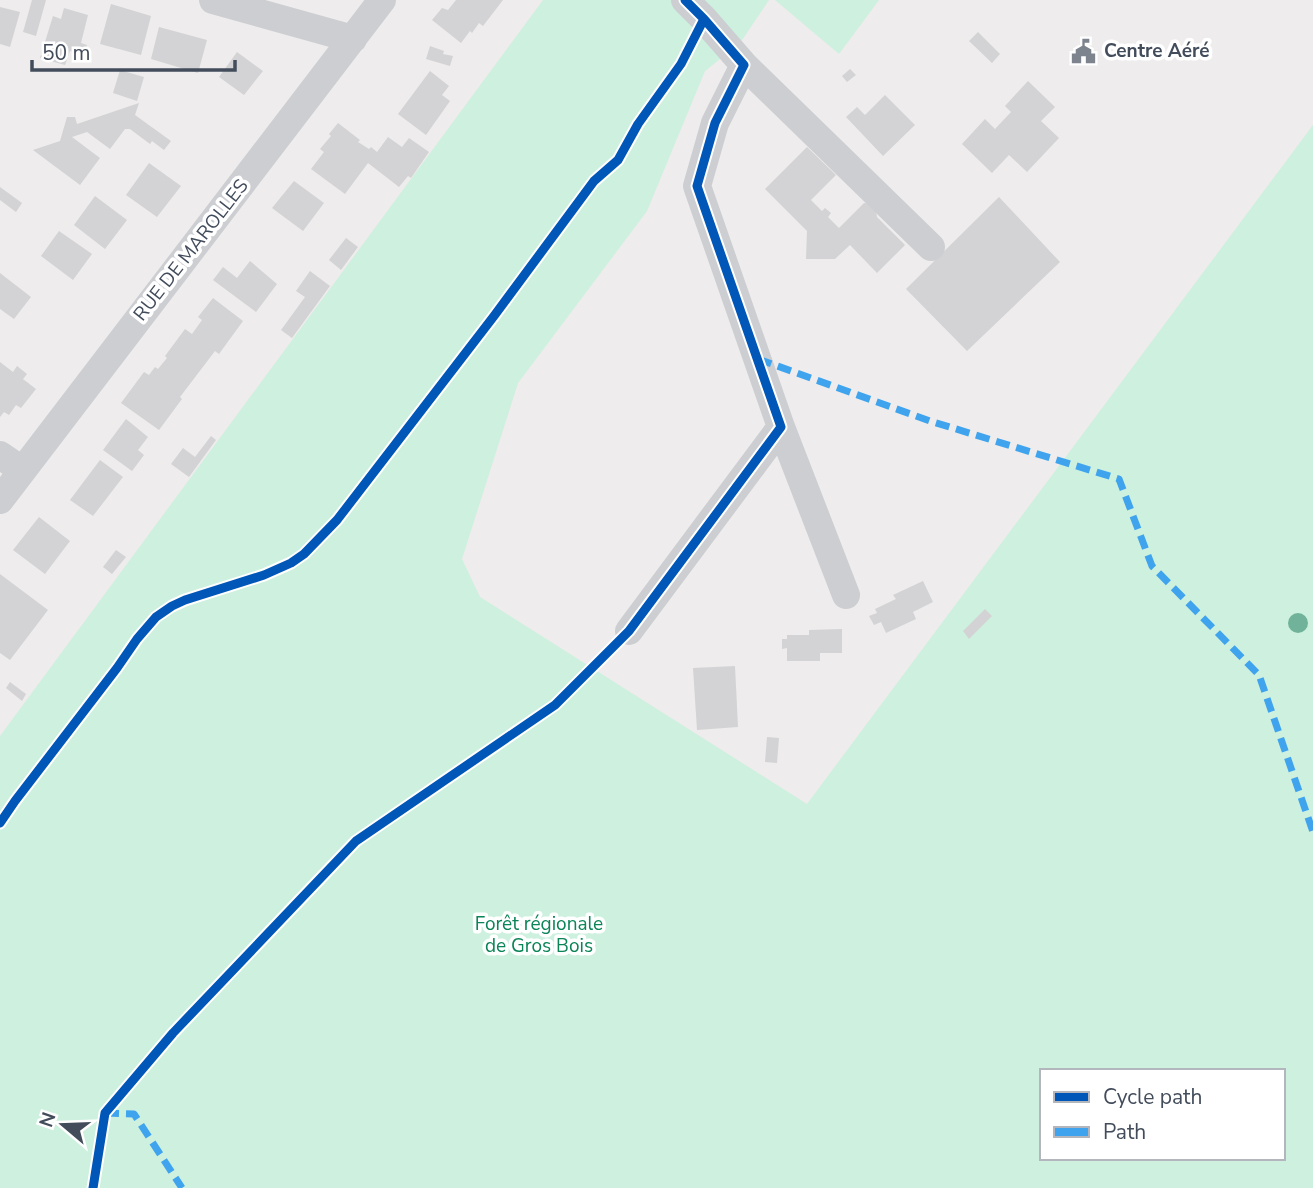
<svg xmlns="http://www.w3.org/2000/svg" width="1313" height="1188" font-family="'Nunito Sans',sans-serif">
<rect width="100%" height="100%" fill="#eeecec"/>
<!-- green -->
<path fill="#cdf0df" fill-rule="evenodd" d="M 543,0 L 769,0 L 740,43 L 705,71 L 647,211 L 518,383 L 462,559 L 480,597 L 807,804 L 1313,125 L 1313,1188 L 0,1188 L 0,736 ZM 1042,1071 L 1283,1071 L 1283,1158 L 1042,1158 Z
M 775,0 L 879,0 L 839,54 Z"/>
<!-- building -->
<path fill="#d3d3d5" d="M 32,0 L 46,0 L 36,36 L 23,32 Z
M 456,0 L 503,0 L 483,26 L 479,23 L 472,33 L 470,31 L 461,43 L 432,20 L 442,8 L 448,10 Z
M 111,4 L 151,16 L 141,55 L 100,44 Z
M 0,7 L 20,12 L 10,47 L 0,44 Z
M 64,8 L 88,15 L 81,43 L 87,45 L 84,55 L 70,51 L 65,65 L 40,58 L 53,16 L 61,19 Z
M 159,27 L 207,40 L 198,73 L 151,59 Z
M 978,32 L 1000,54 L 992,63 L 969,41 Z
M 430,46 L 444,51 L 443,54 L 453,56 L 450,66 L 426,59 Z
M 237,52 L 263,71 L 244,95 L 219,77 Z
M 850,69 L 856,75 L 847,82 L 842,76 Z
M 120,70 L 144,77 L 137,101 L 113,93 Z
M 430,71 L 449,86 L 442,95 L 450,101 L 426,135 L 398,114 Z
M 1028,81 L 1055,107 L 1041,121 L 1059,138 L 1027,172 L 1009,155 L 992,173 L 962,144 L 985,119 L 995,129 L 1011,112 L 1005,106 Z
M 885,95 L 915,125 L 883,156 L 846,117 L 857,107 L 865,115 Z
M 139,103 L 135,115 L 171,141 L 164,150 L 152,141 L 150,144 L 130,129 L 125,129 L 110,149 L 87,132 L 72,137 L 100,158 L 80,185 L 33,150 L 60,141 L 67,117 L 75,117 L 77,124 Z
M 338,123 L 360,140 L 358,142 L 369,149 L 371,147 L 377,152 L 388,137 L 402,147 L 409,138 L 429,152 L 411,178 L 408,176 L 399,187 L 368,163 L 345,194 L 311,169 L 324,152 L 320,149 L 331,136 L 329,134 Z
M 807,147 L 836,175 L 811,200 L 822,211 L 825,208 L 831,213 L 828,217 L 839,228 L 864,203 L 875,204 L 877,217 L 905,245 L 877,273 L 850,245 L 835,259 L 806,259 L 807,231 L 765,189 Z
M 149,163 L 181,186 L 157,217 L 126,195 Z
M 294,181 L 324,203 L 303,231 L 272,208 Z
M 0,187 L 22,203 L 16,212 L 0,200 Z
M 95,196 L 127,220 L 105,249 L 74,225 Z
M 999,197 L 1060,262 L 967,351 L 906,289 Z
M 59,231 L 92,254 L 73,280 L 41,256 Z
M 346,238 L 358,247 L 341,270 L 329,260 Z
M 250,261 L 277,284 L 256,312 L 213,280 L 223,267 L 237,278 Z
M 310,271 L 330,286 L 292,338 L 281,330 L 305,297 L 296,291 Z
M 0,273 L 31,297 L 14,319 L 0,309 Z
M 213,298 L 243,321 L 219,354 L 215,351 L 180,397 L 182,399 L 159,430 L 121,403 L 144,372 L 149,375 L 155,367 L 158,369 L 167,358 L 165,356 L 185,329 L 192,334 L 202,320 L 198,317 Z
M 0,362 L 13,372 L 17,366 L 27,374 L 23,379 L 36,389 L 21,408 L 16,405 L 9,415 L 4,412 L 0,417 Z
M 126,419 L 148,437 L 138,450 L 144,455 L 132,471 L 103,450 Z
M 211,436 L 216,440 L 189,477 L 171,464 L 183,448 L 195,457 Z
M 100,460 L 123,477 L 93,516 L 70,500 Z
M 39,517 L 70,541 L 45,574 L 13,550 Z
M 116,550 L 126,557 L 112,574 L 103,567 Z
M 0,574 L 48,610 L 10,660 L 0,653 Z
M 923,581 L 933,602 L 913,612 L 916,619 L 886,633 L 881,622 L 874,625 L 869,616 L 877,613 L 875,609 L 896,599 L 893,595 Z
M 985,609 L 992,616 L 969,639 L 963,631 Z
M 842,629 L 842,653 L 820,653 L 820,661 L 787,661 L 787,648 L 782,649 L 782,639 L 787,639 L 787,635 L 809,635 L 809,630 Z
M 735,666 L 738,727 L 697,730 L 693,668 Z
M 10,682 L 26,694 L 22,701 L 6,688 Z
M 767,737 L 779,738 L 777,763 L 765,762 Z"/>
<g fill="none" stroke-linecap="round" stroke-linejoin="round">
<!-- minor -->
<path stroke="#ccced2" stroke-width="28" d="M 213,0 L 353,39
M 744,65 L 931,247
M 781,427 L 846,595
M 0,455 L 22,470
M 0,500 L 382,0
M 629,631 L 781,427 L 697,186 L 715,123 L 744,65 L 704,19 L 685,0"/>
<!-- quiet -->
<path stroke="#3fa4ed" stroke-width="7" stroke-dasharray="14 7" stroke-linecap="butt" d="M 758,359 L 930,421 L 1119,479 L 1152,566 L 1259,675 L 1313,832
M 105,1113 L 134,1114 L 182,1188"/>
<defs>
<path id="cycleway" d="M 0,823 L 15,801 L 117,668 L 137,639 L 156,617 L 172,606 L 185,600 L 264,575 L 291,563 L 304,554 L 337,520 L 494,316 L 594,181 L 618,160 L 638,124 L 681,64 L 704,19
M 93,1188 L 105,1113 L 173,1033 L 356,841 L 555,705 L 629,631 L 781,427 L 697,186 L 715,123 L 744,65 L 704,19 L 685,0"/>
</defs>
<!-- cycleway casing -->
<use href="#cycleway" stroke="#fff" stroke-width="13"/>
<!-- cycleway -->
<use href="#cycleway" stroke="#0057b8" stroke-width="9"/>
</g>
<!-- trees -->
<circle fill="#71b39a" cx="1298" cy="623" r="10"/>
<!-- icons -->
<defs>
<symbol id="civic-bare" viewBox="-9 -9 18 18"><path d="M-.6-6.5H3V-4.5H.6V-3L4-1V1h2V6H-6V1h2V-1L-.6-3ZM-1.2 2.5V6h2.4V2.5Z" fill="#7e848e" stroke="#fff" stroke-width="2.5" paint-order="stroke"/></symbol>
</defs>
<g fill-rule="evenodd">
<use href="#civic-bare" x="1066" y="34" width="35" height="35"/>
</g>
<g text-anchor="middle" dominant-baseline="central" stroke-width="7" stroke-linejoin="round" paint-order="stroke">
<!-- poi labels -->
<g font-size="19" font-weight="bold" fill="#424c5b" stroke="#fff" text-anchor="start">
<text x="1104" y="51">Centre Aéré</text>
</g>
<!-- street labels -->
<g font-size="19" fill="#424c5b" stroke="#fff">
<text transform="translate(191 250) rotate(-52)">RUE DE MAROLLES</text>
</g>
<!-- park labels -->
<g font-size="19" fill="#0b8457" stroke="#fff">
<text x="539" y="924">Forêt régionale<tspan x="539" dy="22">de Gros Bois</tspan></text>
</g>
</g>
<!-- legend -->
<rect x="1040" y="1069" width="245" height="91" fill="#ffffff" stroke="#b3b7bd" stroke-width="2"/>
<rect x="1054" y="1092" width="35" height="10" fill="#0057b8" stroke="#b3b7bd" stroke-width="2"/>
<text x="1103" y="1104" font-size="21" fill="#424c5b">Cycle path</text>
<rect x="1054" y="1127" width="35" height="10" fill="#3fa4ed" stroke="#b3b7bd" stroke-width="2"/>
<text x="1103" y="1139" font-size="21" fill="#424c5b">Path</text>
<!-- north arrow -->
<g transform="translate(63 1125) rotate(289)" stroke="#ffffff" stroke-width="5" paint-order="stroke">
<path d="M0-5L12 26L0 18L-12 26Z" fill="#424c5b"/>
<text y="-10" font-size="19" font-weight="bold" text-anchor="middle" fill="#424c5b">N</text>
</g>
<!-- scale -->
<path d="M32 60v10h203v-10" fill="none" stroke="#424c5b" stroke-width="3.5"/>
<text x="42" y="60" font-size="21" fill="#424c5b" stroke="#ffffff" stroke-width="5" paint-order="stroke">50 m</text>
</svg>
